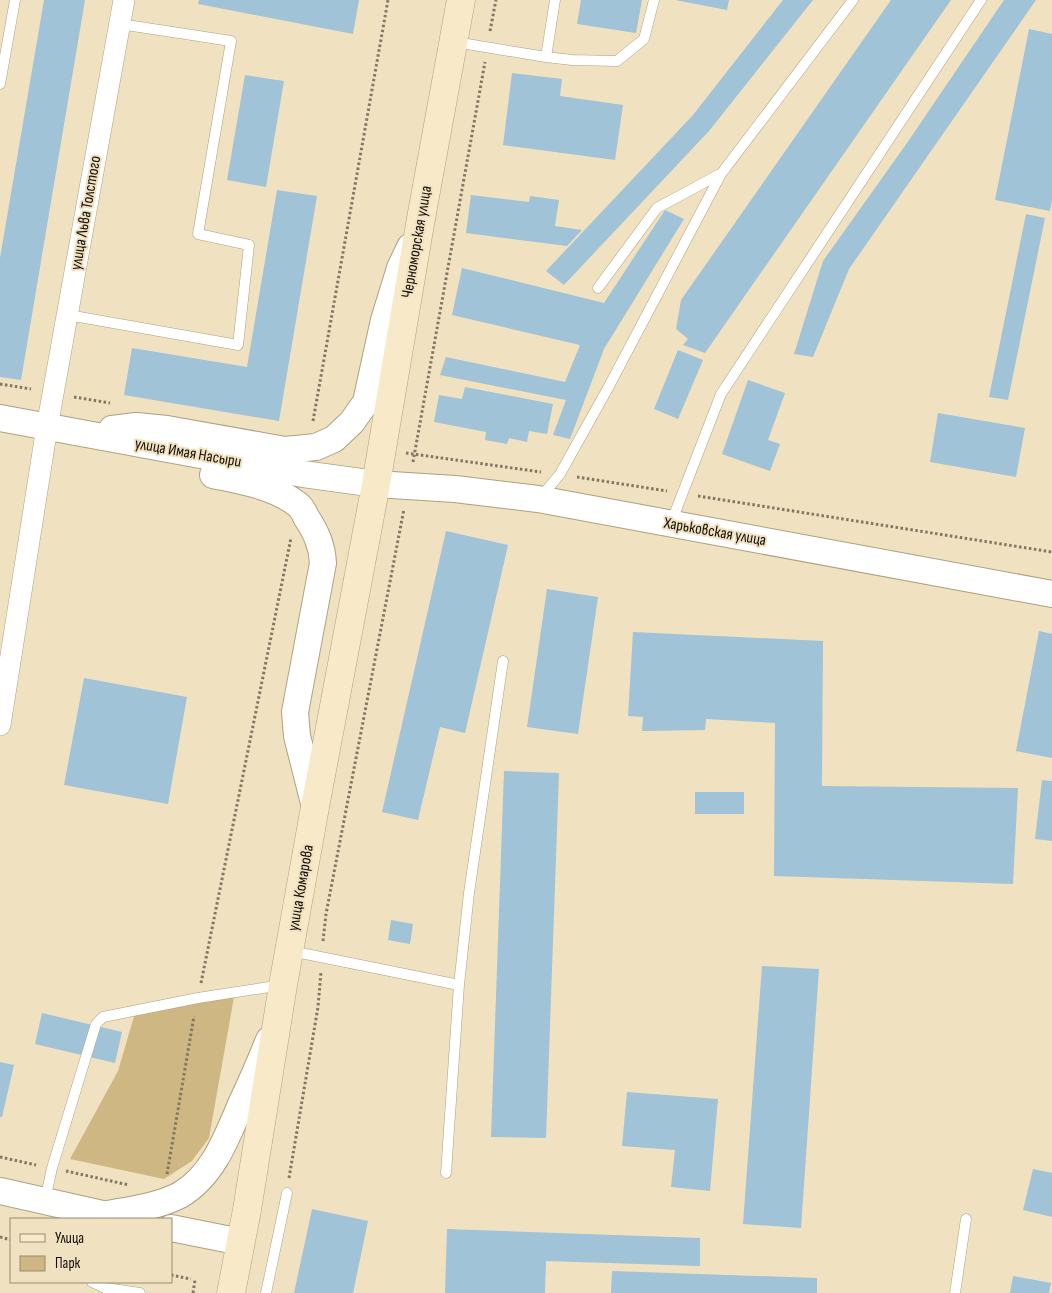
<svg xmlns="http://www.w3.org/2000/svg" width="1052" height="1293" font-family="'Sofia Sans Condensed',sans-serif">
<rect width="100%" height="100%" fill="#f0e1c0"/>
<!-- green -->
<path fill="#ceb782" d="M 234,997 L 209,1138 L 192,1161 L 164,1179 L 70,1159 L 118,1071 L 135,1013 Z"/>
<!-- building -->
<path fill="#a0c3d7" d="M 44,0 L 85,0 L 21,380 L 0,377 L 0,258 Z
M 199,0 L 359,0 L 353,34 L 198,4 Z
M 581,0 L 642,0 L 636,33 L 577,24 Z
M 675,0 L 729,0 L 727,10 Z
M 783,0 L 813,0 L 709,131 L 564,285 L 546,271 L 693,115 Z
M 891,0 L 951,0 L 705,353 L 683,345 L 688,339 L 676,329 L 681,300 Z
M 1004,0 L 1036,0 L 849,269 L 813,357 L 794,354 L 823,261 L 907,143 Z
M 1029,29 L 1052,34 L 1052,200 L 1050,211 L 995,200 Z
M 512,73 L 562,79 L 560,96 L 623,105 L 615,160 L 503,145 Z
M 245,75 L 284,81 L 266,187 L 227,180 Z
M 277,190 L 317,196 L 279,421 L 124,395 L 132,348 L 247,367 Z
M 471,195 L 529,202 L 530,196 L 559,200 L 555,226 L 582,230 L 567,246 L 466,233 Z
M 665,210 L 684,219 L 604,349 L 570,439 L 553,435 L 566,400 L 440,375 L 446,357 L 565,382 L 580,345 L 452,315 L 462,268 L 604,303 Z
M 1026,214 L 1045,218 L 1008,400 L 989,397 Z
M 678,350 L 703,360 L 678,419 L 654,409 Z
M 748,380 L 785,393 L 768,440 L 780,444 L 770,471 L 722,454 Z
M 465,387 L 553,404 L 547,434 L 529,431 L 527,442 L 509,438 L 507,444 L 485,440 L 486,432 L 434,422 L 439,395 L 462,399 Z
M 938,413 L 1025,428 L 1016,477 L 930,462 Z
M 446,531 L 508,545 L 465,733 L 440,727 L 418,820 L 382,812 Z
M 547,589 L 598,597 L 578,734 L 527,727 Z
M 1039,631 L 1052,634 L 1052,758 L 1016,751 Z
M 633,632 L 823,641 L 822,786 L 1018,788 L 1013,884 L 774,876 L 775,723 L 706,719 L 705,730 L 642,731 L 643,717 L 628,716 Z
M 84,678 L 187,697 L 168,804 L 64,785 Z
M 504,771 L 559,773 L 546,1138 L 491,1137 Z
M 1042,780 L 1052,781 L 1052,841 L 1035,839 Z
M 695,792 L 744,792 L 744,814 L 695,814 Z
M 391,920 L 413,924 L 410,944 L 388,940 Z
M 762,966 L 819,969 L 801,1228 L 743,1224 Z
M 42,1013 L 122,1032 L 115,1063 L 35,1044 Z
M 0,1062 L 14,1065 L 2,1117 L 0,1117 Z
M 627,1092 L 718,1099 L 710,1191 L 671,1187 L 675,1150 L 622,1146 Z
M 1033,1169 L 1052,1173 L 1052,1217 L 1023,1210 Z
M 312,1209 L 368,1221 L 353,1293 L 294,1293 Z
M 447,1229 L 700,1238 L 700,1266 L 546,1261 L 545,1293 L 445,1293 Z
M 612,1271 L 817,1278 L 817,1293 L 611,1293 Z
M 1013,1276 L 1051,1283 L 1049,1293 L 1010,1293 Z"/>
<g fill="none" stroke-linecap="round" stroke-linejoin="round">
<defs>
<path id="service" d="M 455,42 L 546,57 L 572,60 L 617,61 L 644,39 L 654,0
M 546,57 L 555,0
M 0,84 L 15,0
M 598,288 L 657,208 L 720,174
M 68,315 L 238,345 L 249,245 L 198,234 L 231,41 L 120,24
M 541,497 L 560,474 L 608,388 L 721,174 L 853,0
M 671,523 L 721,394 L 981,0
M 291,951 L 459,985 L 469,893 L 503,661
M 446,1173 L 459,985
M 45,1200 L 52,1168 L 96,1024 L 103,1017 L 198,998 L 282,985
M 92,1282 L 105,1288 L 140,1293
M 266,1293 L 287,1193
M 955,1293 L 966,1219"/>
<path id="minor" d="M 0,725 L 47,427 L 124,0"/>
<path id="tertiary" d="M 0,418 L 303,474 L 376,484 L 455,489 L 538,499 L 1052,594
M 112,429 L 136,426 L 167,429 L 285,450 L 316,447 L 334,439 L 352,422 L 366,402 L 384,320 L 400,268 L 410,247
M 213,475 C 241,481 274,486 297,504 C 301,507 304,512 306,517 C 316,532 322,545 323,563 L 295,712 L 297,736 L 315,807
M 0,1191 L 120,1218
M 102,1215 C 128,1210 157,1207 180,1195 C 213,1176 227,1137 241,1104 C 251,1083 260,1062 269,1040
M 171,1228 L 241,1242"/>
<path id="secondary" d="M 231,1293 L 247,1210 L 283,985 L 315,807 L 376,484 L 420,224 L 461,0"/>
</defs>
<!-- service casing -->
<use href="#service" stroke="#aea081" stroke-width="11"/>
<!-- minor casing -->
<use href="#minor" stroke="#aea081" stroke-width="22"/>
<!-- tertiary casing -->
<use href="#tertiary" stroke="#aea081" stroke-width="28"/>
<!-- secondary casing -->
<use href="#secondary" stroke="#aea081" stroke-width="29"/>
<!-- path -->
<path stroke="#817762" stroke-width="3" stroke-dasharray="2.5 2.5" stroke-linecap="butt" d="M 490,31 L 496,0
M 0,384 L 31,389
M 74,397 L 110,403
M 313,421 L 388,0
M 406,453 L 541,472
M 413,462 L 485,62
M 577,477 L 667,491
M 698,496 L 1052,552
M 323,941 L 326,914 L 404,509
M 201,983 L 291,538
M 0,1157 L 36,1165
M 66,1171 L 129,1185
M 167,1174 L 194,1016
M 289,1178 L 318,1007 L 321,972
M 0,1237 L 11,1240
M 171,1275 L 191,1279
M 193,1293 L 195,1280"/>
<!-- service -->
<use href="#service" stroke="#fff" stroke-width="10"/>
<!-- minor -->
<use href="#minor" stroke="#fff" stroke-width="21"/>
<!-- tertiary -->
<use href="#tertiary" stroke="#fff" stroke-width="26"/>
<!-- secondary -->
<use href="#secondary" stroke="#f8eac8" stroke-width="28"/>
</g>
<g text-anchor="middle" dominant-baseline="central" stroke-width="4" stroke-linejoin="round" paint-order="stroke">
<!-- street labels -->
<g font-size="16" fill="#110d03" stroke="#f0e1c0">
<text transform="translate(86 213) rotate(-80)">улица Льва Толстого</text>
<text transform="translate(417 242) rotate(-80)">Черноморская улица</text>
<text transform="translate(188 453) rotate(10)">улица Имая Насыри</text>
<text transform="translate(715 532) rotate(10)">Харьковская улица</text>
<text transform="translate(301 888) rotate(-80)">улица Комарова</text>
</g>
</g>
<!-- legend -->
<rect x="10" y="1218" width="162" height="65" fill="#f0e1c0" stroke="#978c74"/>
<rect x="20" y="1234" width="25" height="8" fill="#f8eac8" stroke="#978c74"/>
<text x="55" y="1243" font-size="15" fill="#110d03">Улица</text>
<rect x="20" y="1256" width="25" height="15" fill="#ceb782" stroke="#978c74"/>
<text x="55" y="1268" font-size="15" fill="#110d03">Парк</text>
</svg>
